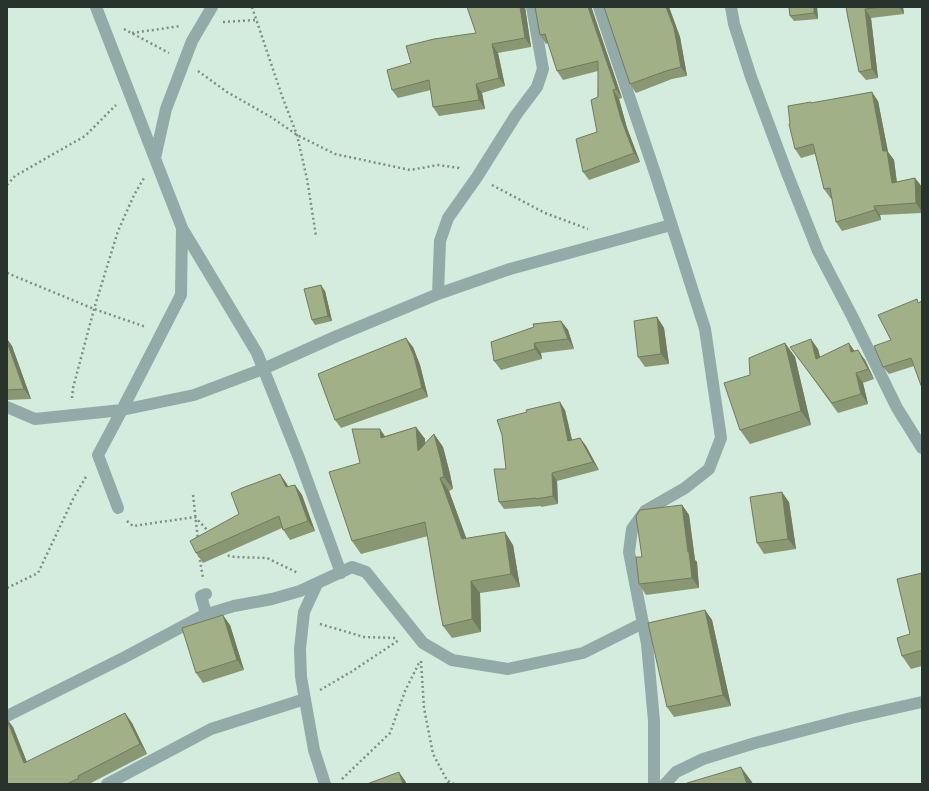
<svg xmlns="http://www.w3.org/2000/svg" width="929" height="791" font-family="'Varela Round',sans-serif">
<rect width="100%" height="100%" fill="#d4ecdd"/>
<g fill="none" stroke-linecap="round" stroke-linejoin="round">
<!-- path -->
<path stroke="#7e8e84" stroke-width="2.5" stroke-dasharray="2 3" stroke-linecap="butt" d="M 252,7 L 282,96 L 297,135 L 307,179 L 316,236
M 223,22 L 256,20
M 124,29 L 169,53
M 132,33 L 181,26
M 198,71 L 227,92 L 271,117 L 297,135 L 335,154 L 410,170 L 438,165 L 459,168 L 461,169
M 7,185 L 15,176 L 85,136 L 116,105
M 492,185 L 545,213 L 588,229
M 7,273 L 94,309 L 146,327
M 72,398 L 73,388 L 94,309 L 118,231 L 134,195 L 144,178
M 193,495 L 198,540
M 127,521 L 133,526 L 195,517 L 209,532
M 225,551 L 229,556 L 235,557 L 267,558 L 298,573
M 199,555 L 203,578
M 7,588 L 38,573 L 74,497 L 87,475
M 320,624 L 364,637 L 397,638
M 421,661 L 424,708 L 433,754 L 449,784
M 320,690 L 351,672 L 399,640
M 342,779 L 390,733 L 405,691 L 420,661
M 448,781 L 454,784"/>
<!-- minor -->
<path stroke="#92aba9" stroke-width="12" d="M 96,7 L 182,228 L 257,353 L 299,458 L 341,573
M 599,7 L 656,176 L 705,329 L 721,438 L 709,469 L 685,488 L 645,511 L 632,529 L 629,552 L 647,644 L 654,721 L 654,784
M 731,7 L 734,24 L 751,77 L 787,173 L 818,251 L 852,316 L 897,408 L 922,448
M 155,158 L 166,109 L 192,41 L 212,7
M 438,294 L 440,241 L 448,218 L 477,177 L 516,115 L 537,87 L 543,69 L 532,7
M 7,407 L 35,419 L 122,410 L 98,455 L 118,508
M 122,410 L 194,395 L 263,369 L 337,336 L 438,294 L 510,269 L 671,225
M 122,410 L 181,295 L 182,229
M 317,584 L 304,612 L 300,649 L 301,677 L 314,750 L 325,784
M 204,615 L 234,606 L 272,599 L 300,591 L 352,567 L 366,572 L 423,643 L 452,660 L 508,669 L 583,653 L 643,623
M 7,716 L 125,657 L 204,615 L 205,610 L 201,596 L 206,594
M 107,784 L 211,729 L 305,699
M 665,784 L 676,772 L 703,759 L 755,743 L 851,718 L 922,702"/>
</g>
<!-- wall -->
<path fill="#8a9773" d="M 467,7 L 525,7 L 531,47 L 498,53 L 505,86 L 482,93 L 485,109 L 439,116 L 433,107 L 431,90 L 398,98 L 392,90 L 411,63 L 476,33 Z
M 604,7 L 669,7 L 680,37 L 687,76 L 672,79 L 636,93 L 630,84 Z
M 789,7 L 817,7 L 818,19 L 794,21 L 790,16 Z
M 846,7 L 903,7 L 904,14 L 871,18 L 878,78 L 866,80 L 859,72 Z
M 592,9 L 622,98 L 619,99 L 627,128 L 640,162 L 589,180 L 583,172 L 597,132 L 598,71 L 563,80 L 557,71 L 548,43 L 546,44 L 540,35 Z
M 878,101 L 888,152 L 894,160 L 897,182 L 915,178 L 922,187 L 922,213 L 880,215 L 881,220 L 842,231 L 836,222 L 832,198 L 831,199 L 824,189 L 815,154 L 801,158 L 795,149 L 812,103 Z
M 325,291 L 332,321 L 315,325 L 312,320 Z
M 917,299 L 914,366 L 889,374 L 883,367 L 891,340 Z
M 657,317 L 664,328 L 669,364 L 645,367 L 638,357 Z
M 561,321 L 568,330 L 574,349 L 541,353 L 542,359 L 501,370 L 494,361 Z
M 7,339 L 12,346 L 31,399 L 7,400 Z
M 785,343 L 795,357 L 811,425 L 750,444 L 740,430 Z
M 413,347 L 420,365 L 428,397 L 341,428 L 335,420 Z
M 818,349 L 820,357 L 855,351 L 865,360 L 874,379 L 863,383 L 868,404 L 838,413 L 797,356 Z
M 565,410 L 572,440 L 580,438 L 586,446 L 599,470 L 557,481 L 558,504 L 541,507 L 541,506 L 504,509 L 499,502 Z
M 416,427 L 425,439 L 425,444 L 434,434 L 443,447 L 450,474 L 453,489 L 449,491 L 466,538 L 513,545 L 520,587 L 480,593 L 481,632 L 452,638 L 443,626 L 428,536 L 361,554 L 352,541 L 360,463 L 385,436 Z
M 280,474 L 288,487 L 295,485 L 302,495 L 315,531 L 290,540 L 282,528 L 203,563 L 196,553 L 239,514 Z
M 789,502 L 796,549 L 764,554 L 757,543 Z
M 682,505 L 689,515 L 695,560 L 697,562 L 699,588 L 646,595 L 639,584 L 642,557 Z
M 922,573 L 922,666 L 911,669 L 902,656 L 910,634 Z
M 705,610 L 712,620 L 731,706 L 674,717 L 667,707 Z
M 230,625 L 244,670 L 203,683 L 196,673 Z
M 125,713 L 132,723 L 147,754 L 89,784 L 7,784 L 13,727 L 27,762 Z"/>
<!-- shaded-wall -->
<path fill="#717b5e" d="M 520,7 L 525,7 L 531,47 L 525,38 Z
M 588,7 L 592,7 L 592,9 L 622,98 L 616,89 Z
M 666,7 L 669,7 L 680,37 L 687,76 L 681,67 Z
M 814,7 L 817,7 L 818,19 L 814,13 Z
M 899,7 L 903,7 L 904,14 Z
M 865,9 L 871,18 L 878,78 L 872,69 Z
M 492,44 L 498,53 L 505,86 L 499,78 Z
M 476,84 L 482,93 L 485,109 L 479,100 Z
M 613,90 L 619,99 L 627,128 L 640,162 L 634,153 L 621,119 Z
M 872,92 L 878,101 L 888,152 L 894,160 L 898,193 L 892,183 L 883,151 Z
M 915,178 L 922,187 L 922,212 L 916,203 Z
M 874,206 L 880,215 L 881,220 L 875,210 Z
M 321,285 L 325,291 L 332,321 L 328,316 Z
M 657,317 L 664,328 L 669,364 L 661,354 Z
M 561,321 L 568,330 L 574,349 L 568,339 Z
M 406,338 L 413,347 L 420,365 L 428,397 L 422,388 Z
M 7,339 L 12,346 L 31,399 L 24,389 L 7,342 Z
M 811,339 L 818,349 L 823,369 L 816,359 Z
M 534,343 L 541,353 L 542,359 L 535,349 Z
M 785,343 L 795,357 L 811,425 L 801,411 Z
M 849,343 L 856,353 L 851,352 Z
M 858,350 L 865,360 L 874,379 L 868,369 Z
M 856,373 L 863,383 L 868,404 L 861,394 Z
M 560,402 L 565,410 L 574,449 L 568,441 Z
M 416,427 L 425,439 L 427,464 L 418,451 Z
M 380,429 L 389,442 L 381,438 Z
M 434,434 L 443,447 L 450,474 L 453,489 L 444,477 Z
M 580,438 L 586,446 L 599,470 L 593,462 Z
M 552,473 L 557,481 L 558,504 L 553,496 Z
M 280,474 L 287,484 L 293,498 L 286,487 Z
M 440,478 L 449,491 L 471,551 L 462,539 Z
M 295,485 L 302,495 L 315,531 L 308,521 Z
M 782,492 L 789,502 L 796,549 L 788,539 Z
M 682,505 L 689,515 L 695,560 L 697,562 L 699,588 L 692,578 Z
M 505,532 L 513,545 L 520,587 L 511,574 Z
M 471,581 L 480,593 L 481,632 L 472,619 Z
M 705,610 L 712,620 L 731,706 L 723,695 Z
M 223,615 L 230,625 L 244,670 L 237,660 Z
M 125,713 L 132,723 L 147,754 L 140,744 Z
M 7,719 L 13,727 L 31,773 L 24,763 Z
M 741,767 L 752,782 L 753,784 L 747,784 Z
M 399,772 L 406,782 L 406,784 L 403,784 Z"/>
<!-- building -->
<path fill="#a1b086" stroke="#717b5e" d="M 467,7 L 520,7 L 525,38 L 492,44 L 499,78 L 476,84 L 479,100 L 433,107 L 429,80 L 392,90 L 387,70 L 411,63 L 406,46 L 434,39 L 476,33 Z
M 535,7 L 588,7 L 616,89 L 613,90 L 621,119 L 634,153 L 583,172 L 576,139 L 597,132 L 591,100 L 598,97 L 598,61 L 557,71 L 545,34 L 540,35 Z
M 604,7 L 666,7 L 674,28 L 681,67 L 666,71 L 630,84 Z
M 789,7 L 814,7 L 814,13 L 790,16 Z
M 846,7 L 882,7 L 865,9 L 872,69 L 859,72 L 848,18 Z
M 872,92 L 883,151 L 887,151 L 892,183 L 915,178 L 916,203 L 874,206 L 875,210 L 836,222 L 830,188 L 824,189 L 813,144 L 795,149 L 789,124 L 790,124 L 788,106 L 811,102 L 811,103 Z
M 321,285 L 328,316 L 312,320 L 304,289 Z
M 917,299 L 918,303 L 922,301 L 922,388 L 911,358 L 883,367 L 874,346 L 891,340 L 878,315 Z
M 657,317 L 661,354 L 638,357 L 634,321 Z
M 561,321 L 568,339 L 534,343 L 535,349 L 494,361 L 491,342 L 534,327 L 533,324 Z
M 406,338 L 414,356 L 422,388 L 335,420 L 318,374 L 344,363 Z
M 811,339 L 816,359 L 849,343 L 851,352 L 858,350 L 868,369 L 856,373 L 861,394 L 832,403 L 790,347 Z
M 7,342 L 24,389 L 7,390 Z
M 785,343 L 801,411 L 740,430 L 724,383 L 750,375 L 749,358 Z
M 560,402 L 568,441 L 580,438 L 593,462 L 552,473 L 553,496 L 536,499 L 536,498 L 499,502 L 494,469 L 506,469 L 502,435 L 497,420 L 527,412 L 526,410 Z
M 416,427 L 418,451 L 434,434 L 441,461 L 444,477 L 440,478 L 462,539 L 505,532 L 511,574 L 471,581 L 472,619 L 443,626 L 438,600 L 425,522 L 352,541 L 329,472 L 360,463 L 352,429 L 380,429 L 381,438 Z
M 280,474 L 286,487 L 295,485 L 308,521 L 283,530 L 279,516 L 196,553 L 190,541 L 239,514 L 231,493 L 242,488 Z
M 782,492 L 788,539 L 757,543 L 750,497 Z
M 682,505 L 688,552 L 689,552 L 692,578 L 639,584 L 636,557 L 642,557 L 636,516 L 640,510 Z
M 922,573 L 922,650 L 902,656 L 897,638 L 910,634 L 897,579 Z
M 705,610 L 723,695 L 667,707 L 648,623 Z
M 223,615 L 237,660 L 196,673 L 182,628 Z
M 125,713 L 140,744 L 78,776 L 79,778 L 67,784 L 7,784 L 7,720 L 24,763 Z
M 741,767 L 747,784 L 687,784 L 687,783 Z
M 399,772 L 403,784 L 367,784 Z"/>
<!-- border -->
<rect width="929" height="791" fill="none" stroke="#29332d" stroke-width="16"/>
</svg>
